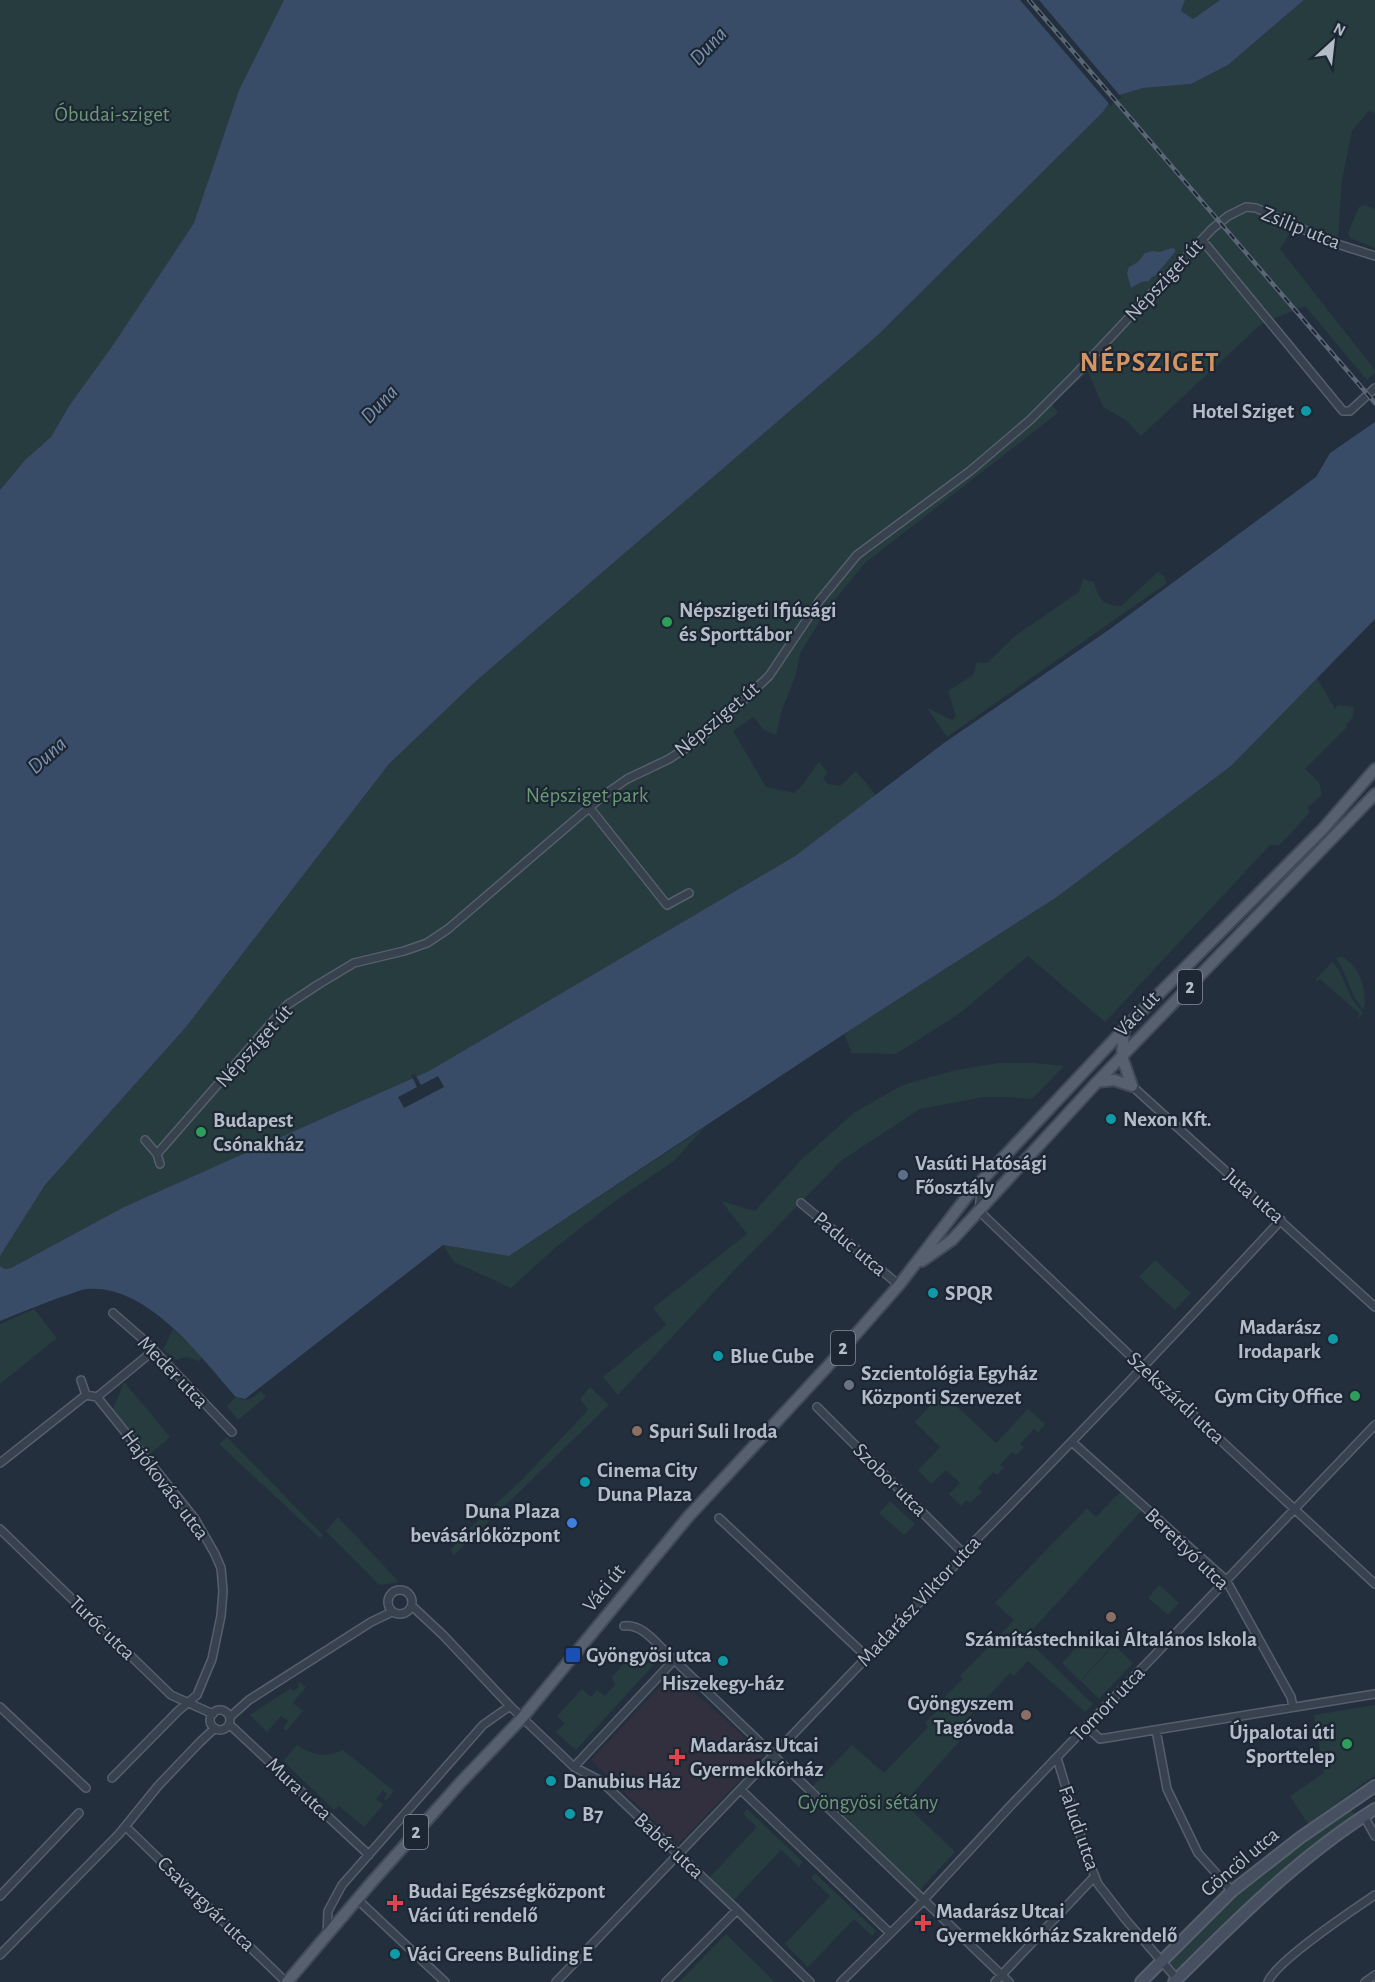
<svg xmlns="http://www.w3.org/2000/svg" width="1375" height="1982" font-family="'Alegreya Sans',sans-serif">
<rect width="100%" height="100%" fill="#242f3e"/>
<!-- medical -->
<path fill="#32303f" d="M 673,1673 L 764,1755 L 678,1844 L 591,1760 Z"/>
<!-- green -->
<path fill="#263c3f" d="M 0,0 L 284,0 L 239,90 L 208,181 L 209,186 L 194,223 L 113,345 L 69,406 L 51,437 L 25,460 L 0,490 Z
M 1185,0 L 1220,0 L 1193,19 L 1181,11 Z
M 1304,0 L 1375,0 L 1375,113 L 1369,111 L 1352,131 L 1342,180 L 1338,239 L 1296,223 L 1280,249 L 1375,370 L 1375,373 L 1367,380 L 1305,306 L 1261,324 L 1141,436 L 1126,420 L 1103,407 L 1088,372 L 1051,404 L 1058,413 L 865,563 L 829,607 L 800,653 L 796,674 L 782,710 L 776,735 L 764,730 L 753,717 L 733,731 L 766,787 L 794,793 C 805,784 810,773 819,762 L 828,773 L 823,778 L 828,784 L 840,786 L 856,771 L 876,795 L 795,856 L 429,1071 L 124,1207 L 11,1268 L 5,1269 L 0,1266 L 0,1256 L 45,1185 L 186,1027 L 389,764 L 475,682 L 878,335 L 1103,112 L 1113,97 L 1143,88 L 1191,84 L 1228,65 Z
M 1365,205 L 1375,209 L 1375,248 L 1350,238 L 1348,233 L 1359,207 Z
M 1158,572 L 1164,576 L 1167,583 L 947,737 L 927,708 L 952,720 L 956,716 L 948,691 L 973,675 L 977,662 L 987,663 L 1015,636 L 1079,592 L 1083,579 L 1094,582 C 1099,600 1103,605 1121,606 Z
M 1317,678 L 1335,709 L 1338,705 L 1354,707 L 1353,717 L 1346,725 L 1347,727 L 1305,769 L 1319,782 L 1322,795 L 1308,807 L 1309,813 L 1280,845 L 1270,845 L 1105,1022 L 1028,956 L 959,1014 L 896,1054 L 852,1053 L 844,1034 L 1057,897 L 1231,766 Z
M 1343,957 C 1361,968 1367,990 1364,1010 C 1349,995 1348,974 1336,958 Z
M 1332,962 L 1339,970 L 1352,999 L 1363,1013 L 1358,1019 L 1357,1018 L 1360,1014 L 1320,979 L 1316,982 L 1316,979 Z
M 999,1063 L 1033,1063 L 1064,1066 L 1032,1099 L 1008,1097 L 983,1097 L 920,1109 L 842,1160 L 724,1281 L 618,1395 L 603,1377 L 666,1325 L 653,1308 L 747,1234 L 721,1201 L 755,1211 L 802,1159 L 855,1112 L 903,1085 L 952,1071 Z
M 705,1127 L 674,1161 L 615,1201 L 555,1248 L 511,1288 L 454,1262 L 443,1245 L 509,1256 Z
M 1155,1260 L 1191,1293 L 1175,1310 L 1139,1277 Z
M 34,1309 L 57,1338 L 0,1384 L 0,1324 Z
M 173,1329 L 203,1357 L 199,1361 L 187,1357 L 176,1360 L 163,1350 Z
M 124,1382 L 170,1437 L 150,1454 L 113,1409 Z
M 590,1387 L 609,1405 L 453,1556 L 451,1549 L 474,1524 L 521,1481 L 588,1410 L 580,1399 Z
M 261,1391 L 266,1397 L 238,1420 L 227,1406 L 236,1397 C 247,1403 253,1398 261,1391 Z
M 942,1393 L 996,1443 L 1028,1409 L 1045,1424 L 1038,1433 L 1034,1429 L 1020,1444 L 1024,1447 L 1016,1455 L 1012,1452 L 1000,1465 L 1004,1468 L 997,1475 L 993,1472 L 978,1488 L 982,1492 L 970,1503 L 966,1500 L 961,1506 L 949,1494 L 960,1483 L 946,1470 L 931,1484 L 918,1470 L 940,1447 L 915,1422 Z
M 227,1437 L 323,1535 L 320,1538 L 219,1444 Z
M 1123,1489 L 1144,1508 L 1025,1638 L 1093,1704 L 1085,1712 L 1028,1661 L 1014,1676 L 1010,1673 L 968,1718 L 975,1724 L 973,1726 L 904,1803 L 955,1852 L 916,1894 L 809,1790 L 852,1745 L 884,1773 L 928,1727 L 925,1723 L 945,1703 L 942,1700 L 963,1679 L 960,1676 L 1014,1620 L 995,1603 L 1087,1508 L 1096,1517 Z
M 890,1501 L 915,1524 L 904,1535 L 879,1513 Z
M 338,1517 L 399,1582 L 380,1585 L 377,1583 L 326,1531 Z
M 1159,1585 L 1179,1603 L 1168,1615 L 1148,1598 Z
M 1095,1627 L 1113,1645 L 1080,1681 L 1062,1663 Z
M 1114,1645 L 1133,1663 L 1099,1699 L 1081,1681 Z
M 647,1650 L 658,1660 L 576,1750 L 556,1732 L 565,1723 L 557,1716 L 582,1689 L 591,1697 L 597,1690 L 605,1696 L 615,1685 L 612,1677 L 627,1660 L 635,1663 Z
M 300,1682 L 306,1687 L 293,1703 L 303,1711 L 286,1731 L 283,1728 L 288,1721 L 281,1716 L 267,1732 L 250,1715 L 291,1688 L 293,1691 L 299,1687 L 297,1684 Z
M 1375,1705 L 1375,1775 L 1308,1824 L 1290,1796 L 1324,1773 L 1314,1715 Z
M 297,1745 C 314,1756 325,1758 343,1750 L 394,1791 L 386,1801 L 384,1799 L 387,1794 L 383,1790 L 376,1799 L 384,1804 L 364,1827 L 339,1806 L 334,1810 L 283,1761 Z
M 747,1809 L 803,1862 L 799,1867 L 781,1850 L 733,1901 L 709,1878 L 757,1827 L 743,1814 Z
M 1349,1810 L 1359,1816 L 1177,1976 L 1164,1962 L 1237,1890 L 1295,1845 Z
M 815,1873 L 876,1931 L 872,1936 L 854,1919 L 808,1967 L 785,1944 L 830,1896 L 811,1878 Z
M 726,1934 L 775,1982 L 679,1982 Z"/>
<!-- water -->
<path fill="#394c67" d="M 284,0 L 1185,0 L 1181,11 L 1193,19 L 1220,0 L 1304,0 L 1228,65 L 1191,84 L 1143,88 L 1113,97 L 1103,112 L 878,335 L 475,682 L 389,764 L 186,1027 L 45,1185 L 0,1256 L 0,490 L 25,460 L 51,437 L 69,406 L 113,345 L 194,223 L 239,90 Z
M 1172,248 L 1175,249 L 1175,252 L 1155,276 L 1153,276 L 1149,281 L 1141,282 L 1131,288 L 1127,273 L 1129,267 L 1138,262 L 1145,253 L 1153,251 L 1160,252 Z
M 1375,422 L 1375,619 L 1231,766 L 1057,897 L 844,1034 L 509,1256 L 443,1245 L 245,1399 L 236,1397 C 201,1357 147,1283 86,1289 C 79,1290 71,1294 64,1296 C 42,1304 21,1312 0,1321 L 0,1266 L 5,1269 L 11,1268 L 124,1207 L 429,1071 L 795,856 L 944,743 L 1110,629 L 1316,477 L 1330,453 Z"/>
<!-- pier -->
<path fill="#242f3e" d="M 1020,0 L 1039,0 L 1122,98 L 1115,100 L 1111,106 Z
M 415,1074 L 421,1085 L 438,1076 L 444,1087 L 404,1108 L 398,1097 L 417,1087 L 411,1075 Z"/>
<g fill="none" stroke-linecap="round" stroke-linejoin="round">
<defs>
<path id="street" d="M 1202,240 L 1343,411 L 1350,411 L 1375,388
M 589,807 L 667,905 L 689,893
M 1132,1086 L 1375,1307
M 145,1140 L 157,1154 L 287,1005 L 319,984 L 354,963 L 404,951 L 427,943 L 448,929 L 604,795 L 627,779 L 669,759 L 697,741 L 734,709 L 769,676 L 820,600 L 857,555 L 970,471 L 1030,420 L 1074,376 L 1212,229 L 1228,216 L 1246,207 L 1256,208 L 1331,242 L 1375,256
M 157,1154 L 160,1164
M 982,1182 L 979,1211 L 1143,1368 L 1375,1584
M 801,1203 L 899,1285
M 113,1313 L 145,1341 L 232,1432
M 81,1380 L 86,1395 L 97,1397 L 195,1519 L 215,1554 L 221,1568 L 223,1591 L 221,1616 L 212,1659 L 197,1695 L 178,1711 L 112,1778
M 97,1397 L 153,1351
M 817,1407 L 963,1553
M 1072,1442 L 1226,1580 L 1291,1697 L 1293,1707
M 0,1463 L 86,1395
M 719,1518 L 867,1657
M 0,1529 L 171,1695 L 213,1714
M388 1602a12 12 0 1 1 24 0a12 12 0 1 1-24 0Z
M 412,1606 L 443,1635 L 510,1706 L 574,1767 L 601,1781 L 737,1910 L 810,1982
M 624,1626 C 642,1624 654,1641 666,1652 L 1009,1982
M 0,1707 L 86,1788
M210 1720a10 10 0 1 1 20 0a10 10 0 1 1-20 0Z
M 230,1717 L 249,1700 L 371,1622 L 392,1612
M 229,1724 L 369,1855
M 1087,1727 L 1100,1739 L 1375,1694
M 1156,1730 L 1167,1789 L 1198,1853 L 1232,1891
M 1057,1758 L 1086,1854 L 1098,1884 L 1126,1920 L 1177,1979
M 574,1767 L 674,1660
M 741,1790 L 890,1933
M 1364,1816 L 1375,1836
M 126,1827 L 286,1982
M 0,1896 L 79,1813
M 357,1899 L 445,1982
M 327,1935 L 328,1911 L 342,1885 L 483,1725 L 510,1706
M 0,1955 L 119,1834 L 158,1786 L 199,1743 L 215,1728
M 556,1982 L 959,1561 L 963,1553 C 1071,1444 1176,1333 1281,1220
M 666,1982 L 737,1910
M 841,1982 L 918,1906 L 1015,1801 L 1375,1425
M 995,1982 L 1095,1876
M 1268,1982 C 1276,1961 1353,1910 1375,1895
M 1365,1982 L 1375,1975"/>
<path id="secondary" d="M 1141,1982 L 1232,1891 L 1301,1837 L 1375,1786
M 1174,1982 C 1236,1920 1300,1856 1375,1809"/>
<path id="primary" d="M 1124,1029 L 1122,1057 L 1132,1086
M 1097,1082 L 1114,1080 L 1132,1086
M 922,1261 L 952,1240 L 1097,1082 L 1375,794
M 287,1982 L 371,1883 L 461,1782 L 522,1718 L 688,1517 L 827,1367 L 899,1285 L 969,1194 L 1124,1029 L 1323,829 L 1375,769"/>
</defs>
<!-- street casing -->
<use href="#street" stroke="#565f6c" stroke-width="10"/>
<!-- secondary casing -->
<use href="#secondary" stroke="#565f6c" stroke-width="14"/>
<!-- primary casing -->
<use href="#primary" stroke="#414a57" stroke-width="14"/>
<!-- street -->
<use href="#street" stroke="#38414e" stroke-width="7"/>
<!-- secondary -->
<use href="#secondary" stroke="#465061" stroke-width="10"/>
<!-- primary -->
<use href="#primary" stroke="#56606e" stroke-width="10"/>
<defs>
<path id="rail" d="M 1029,0 L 1375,403"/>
</defs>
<!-- rail casing -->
<use href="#rail" stroke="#5a6575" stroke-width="4.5"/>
<!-- rail -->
<use href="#rail" stroke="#1d2633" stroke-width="2" stroke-dasharray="7" stroke-linecap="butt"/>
</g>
<!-- markers -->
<g fill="#0f9aa8" stroke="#1d2633" stroke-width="2">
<circle cx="1306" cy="411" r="6"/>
<circle cx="1111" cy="1119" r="6"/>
<circle cx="933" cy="1293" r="6"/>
<circle cx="1333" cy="1339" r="6"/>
<circle cx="718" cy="1356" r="6"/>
<circle cx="585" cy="1482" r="6"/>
<circle cx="723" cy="1661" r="6"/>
<circle cx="551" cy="1781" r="6"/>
<circle cx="570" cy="1814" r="6"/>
<circle cx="395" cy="1954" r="6"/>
</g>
<g fill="#2e9e5b" stroke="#1d2633" stroke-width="2">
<circle cx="667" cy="622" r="6"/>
<circle cx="201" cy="1132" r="6"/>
<circle cx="1355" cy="1396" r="6"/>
<circle cx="1347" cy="1744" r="6"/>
</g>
<circle fill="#5c6f8a" stroke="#1d2633" stroke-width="2" cx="903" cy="1175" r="6"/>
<circle fill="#6b7280" stroke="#1d2633" stroke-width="2" cx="849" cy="1385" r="6"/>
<g fill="#8d6e63" stroke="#1d2633" stroke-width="2">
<circle cx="637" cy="1431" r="6"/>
<circle cx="1111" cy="1617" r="6"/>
<circle cx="1026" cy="1715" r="6"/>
</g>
<circle fill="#3f7fe0" stroke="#1d2633" stroke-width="2" cx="572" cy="1523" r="6"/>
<rect fill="#1a4fb4" stroke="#1d2633" stroke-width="2" x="565" y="1647" width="16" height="16" rx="3"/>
<g fill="#e0444e" stroke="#1d2633" stroke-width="2">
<path d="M674 1748h6v6h6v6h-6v6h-6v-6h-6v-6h6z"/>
<path d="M392 1894h6v6h6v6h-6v6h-6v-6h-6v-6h6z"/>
<path d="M920 1914h6v6h6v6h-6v6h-6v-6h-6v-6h6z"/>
</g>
<g text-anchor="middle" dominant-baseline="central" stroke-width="4.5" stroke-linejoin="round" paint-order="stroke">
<!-- shield labels -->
<g fill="#1d2633" stroke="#878f9c" stroke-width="1.5">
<rect x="1178" y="970" width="24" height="34" rx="4.5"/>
<rect x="831" y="1331" width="24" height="34" rx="4.5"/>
<rect x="404" y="1815" width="24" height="34" rx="4.5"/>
</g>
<g font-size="20" font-weight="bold" fill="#b4bcc9">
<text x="1190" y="987">2</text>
<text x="843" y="1348">2</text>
<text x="416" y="1832">2</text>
</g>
<!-- park labels -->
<g font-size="21" fill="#6b9a76" stroke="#1d2633">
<text x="112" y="114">Óbudai-sziget</text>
<text x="587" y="795">Népsziget park</text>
<text x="868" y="1802">Gyöngyösi sétány</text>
</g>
<!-- street labels -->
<g font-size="21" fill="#b4bcc9" stroke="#1d2633">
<text transform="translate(1301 228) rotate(22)">Zsilip utca</text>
<text transform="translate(1164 280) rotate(-47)">Népsziget út</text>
<text transform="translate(717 719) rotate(-40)">Népsziget út</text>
<text transform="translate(1137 1014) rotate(-46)">Váci út</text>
<text transform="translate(254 1046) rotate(-48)">Népsziget út</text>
<text transform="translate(1254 1196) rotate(41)">Juta utca</text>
<text transform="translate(850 1244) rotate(40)">Paduc utca</text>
<text transform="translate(173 1372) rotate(46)">Meder utca</text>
<text transform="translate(1176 1398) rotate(43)">Szekszárdi utca</text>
<text transform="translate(890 1480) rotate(45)">Szobor utca</text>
<text transform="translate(165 1485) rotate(53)">Hajókovács utca</text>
<text transform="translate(1187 1549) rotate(44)">Berettyó utca</text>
<text transform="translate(604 1588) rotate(-51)">Váci út</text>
<text transform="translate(919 1601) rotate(-47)">Madarász Viktor utca</text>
<text transform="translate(102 1628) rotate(44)">Turóc utca</text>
<text transform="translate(1108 1704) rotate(-46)">Tomori utca</text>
<text transform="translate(299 1789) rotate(43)">Mura utca</text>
<text transform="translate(1079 1828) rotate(71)">Faludi utca</text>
<text transform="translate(669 1846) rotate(43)">Babér utca</text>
<text transform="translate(1240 1862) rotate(-40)">Göncöl utca</text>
<text transform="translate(206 1904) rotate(44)">Csavargyár utca</text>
</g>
<!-- poi labels -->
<g font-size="21" font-weight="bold" fill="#b4bcc9" stroke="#1d2633" text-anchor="start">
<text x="1294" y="411" text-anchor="end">Hotel Sziget</text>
<text x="679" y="610">Népszigeti Ifjúsági<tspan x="679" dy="24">és Sporttábor</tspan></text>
<text x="1123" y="1119">Nexon Kft.</text>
<text x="213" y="1120">Budapest<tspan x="213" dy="24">Csónakház</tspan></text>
<text x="915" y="1163">Vasúti Hatósági<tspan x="915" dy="24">Főosztály</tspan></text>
<text x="945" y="1293">SPQR</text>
<text x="1321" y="1327" text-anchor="end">Madarász<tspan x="1321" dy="24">Irodapark</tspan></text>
<text x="730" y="1356">Blue Cube</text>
<text x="861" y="1373">Szcientológia Egyház<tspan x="861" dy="24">Központi Szervezet</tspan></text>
<text x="1343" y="1396" text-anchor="end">Gym City Office</text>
<text x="649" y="1431">Spuri Suli Iroda</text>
<text x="597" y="1470">Cinema City<tspan x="597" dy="24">Duna Plaza</tspan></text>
<text x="560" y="1511" text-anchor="end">Duna Plaza<tspan x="560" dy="24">bevásárlóközpont</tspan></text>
<text x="1111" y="1639" text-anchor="middle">Számítástechnikai Általános Iskola</text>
<text x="586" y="1655">Gyöngyösi utca</text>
<text x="723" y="1683" text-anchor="middle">Hiszekegy-ház</text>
<text x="1014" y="1703" text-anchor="end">Gyöngyszem<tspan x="1014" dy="24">Tagóvoda</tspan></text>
<text x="1335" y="1732" text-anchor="end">Újpalotai úti<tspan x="1335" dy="24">Sporttelep</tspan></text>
<text x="690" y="1745">Madarász Utcai<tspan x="690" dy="24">Gyermekkórház</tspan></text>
<text x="563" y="1781">Danubius Ház</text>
<text x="582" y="1814">B7</text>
<text x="408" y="1891">Budai Egészségközpont<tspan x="408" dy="24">Váci úti rendelő</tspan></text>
<text x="936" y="1911">Madarász Utcai<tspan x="936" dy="24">Gyermekkórház Szakrendelő</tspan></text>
<text x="407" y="1954">Váci Greens Buliding E</text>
</g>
<!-- water labels -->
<g font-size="22" font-style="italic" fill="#7c92b1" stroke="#1d2633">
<text transform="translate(708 46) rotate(-47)">Duna</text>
<text transform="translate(379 404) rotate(-47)">Duna</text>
<text transform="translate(47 755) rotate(-42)">Duna</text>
</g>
<!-- district labels -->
<g font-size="27" font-weight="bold" letter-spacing="1.5" fill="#d59563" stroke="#1d2633">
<text x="1150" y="362">NÉPSZIGET</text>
</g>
</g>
<!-- north arrow -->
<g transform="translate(1333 42) rotate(27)" stroke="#1d2633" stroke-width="4.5" paint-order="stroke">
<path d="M0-4.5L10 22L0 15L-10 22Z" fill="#b4bcc9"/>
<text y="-9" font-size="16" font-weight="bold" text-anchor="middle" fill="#b4bcc9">N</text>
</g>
</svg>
